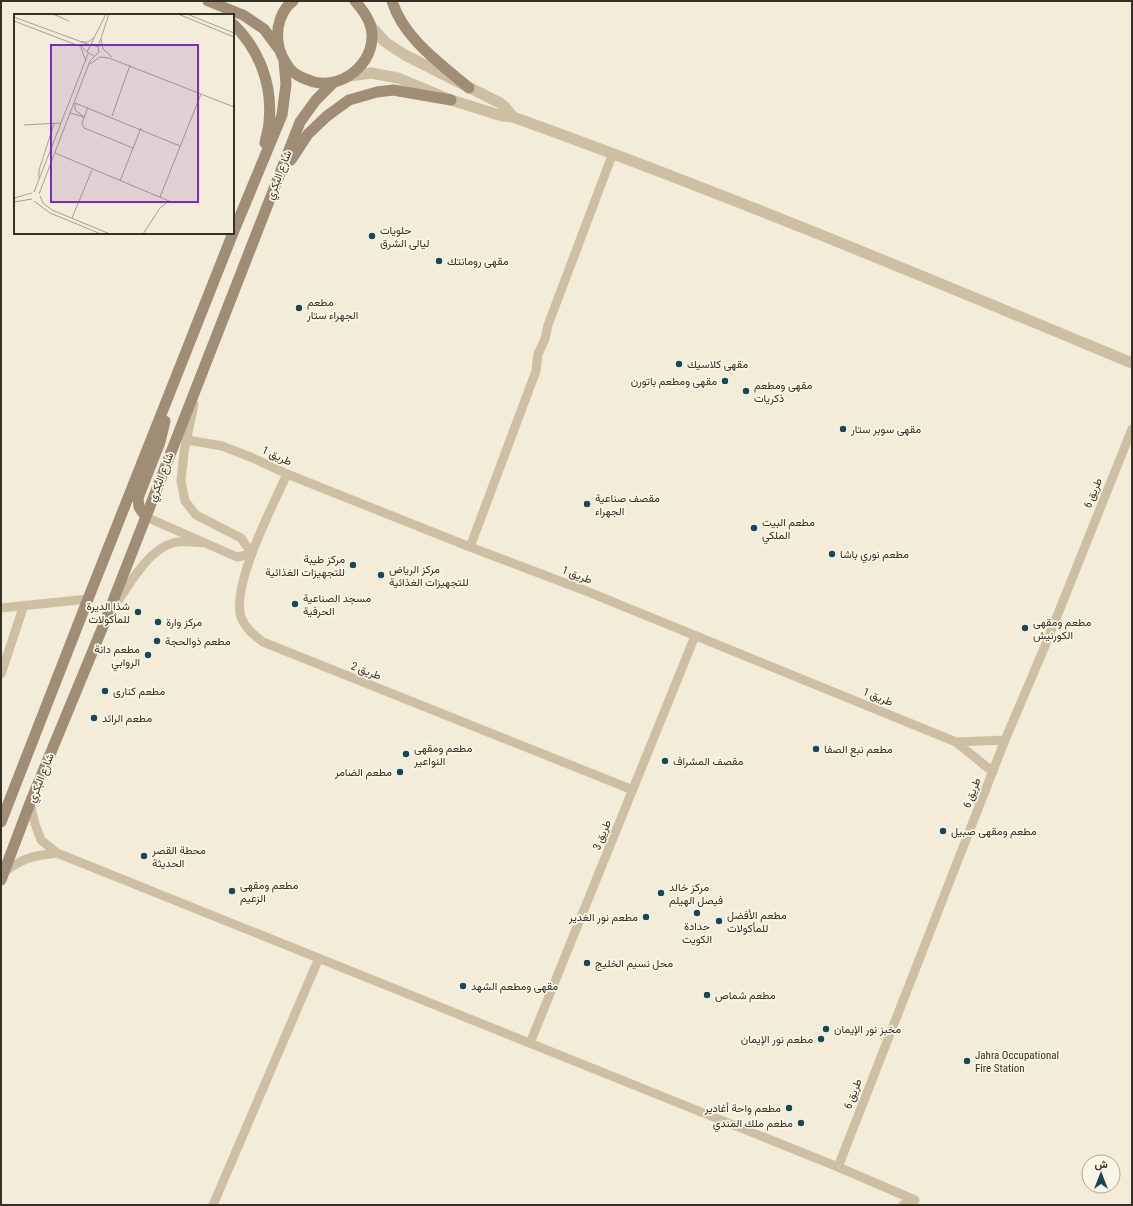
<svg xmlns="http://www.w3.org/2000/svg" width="1133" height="1206" font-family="'Roboto Condensed',Vazirmatn,sans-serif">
<rect width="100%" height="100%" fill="#f3ecd8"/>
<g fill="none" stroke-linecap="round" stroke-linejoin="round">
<!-- minor -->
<path stroke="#ccbfa3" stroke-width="9" d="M 194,404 L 184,452 L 181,481 L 185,501 L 196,515 L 241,538 L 252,554
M 187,440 L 222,446 L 253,458 L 287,474 L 470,547 L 586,591 L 956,742 L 993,772
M 287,474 C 273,505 231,586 241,617 C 245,628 254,635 263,642 L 633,790
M 146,517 L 237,557 L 252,554
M 470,547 L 536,371 L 538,354 L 545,339 L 548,325 L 613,153
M 1,608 L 88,599
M 113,608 C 129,586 147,550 173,543 C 182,540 195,543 205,543
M 1,674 L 24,605
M 956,742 L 1005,740
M 30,803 L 35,824 L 41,840 L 57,853 L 838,1167 L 915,1200
M 4,872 C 25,857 32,856 57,853
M 530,1043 L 695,636
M 838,1167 L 1005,740 L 1045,646 L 1132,429
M 213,1205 L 319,958
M 903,1205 L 915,1200"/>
<!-- tertiary -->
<path stroke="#ccbfa3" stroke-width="11" d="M 370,25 L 385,42 L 405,55 L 500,103 L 505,107 L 513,117
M 350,76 L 371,73 L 398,78 L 451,100 L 502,116 L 513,117 C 722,192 927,278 1132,363"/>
<!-- secondary -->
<path stroke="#9f8e75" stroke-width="11" d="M 208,1 L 243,15 L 264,29 L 278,48
M 293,1 C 281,10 276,27 278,42 C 279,52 284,61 290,69 C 296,76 305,79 314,82 C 346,90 381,57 370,24 C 367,15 361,8 355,1
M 392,1 C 404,39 440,63 469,88
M 233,24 C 259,49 273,85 269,122 C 269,129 266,136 265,143
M 291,160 L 308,134 L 327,116 L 349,100 L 377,92 L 393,90 L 451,100
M 233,233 L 282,115 L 286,84 L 284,61
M 146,517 L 139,507 L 138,498 L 160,442 L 165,421
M 1,822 L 88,599 L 233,233
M 1,880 L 30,803 L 106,619 L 300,122 L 316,100 L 334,82"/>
</g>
<!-- markers -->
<g fill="#19475a" stroke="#faf5e4" stroke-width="1.5">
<circle cx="372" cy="236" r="4"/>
<circle cx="439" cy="261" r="4"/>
<circle cx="299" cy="308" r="4"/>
<circle cx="679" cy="364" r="4"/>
<circle cx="725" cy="381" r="4"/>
<circle cx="746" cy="391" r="4"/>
<circle cx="843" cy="429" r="4"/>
<circle cx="587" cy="504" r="4"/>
<circle cx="754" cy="528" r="4"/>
<circle cx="832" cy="554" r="4"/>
<circle cx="353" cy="565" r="4"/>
<circle cx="381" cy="575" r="4"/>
<circle cx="295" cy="604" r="4"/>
<circle cx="138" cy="612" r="4"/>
<circle cx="158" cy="622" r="4"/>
<circle cx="1025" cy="628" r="4"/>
<circle cx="157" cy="641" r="4"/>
<circle cx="148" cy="655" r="4"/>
<circle cx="105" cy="691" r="4"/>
<circle cx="94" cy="718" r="4"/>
<circle cx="816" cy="749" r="4"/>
<circle cx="406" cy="754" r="4"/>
<circle cx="665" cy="761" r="4"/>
<circle cx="400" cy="772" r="4"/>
<circle cx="943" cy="831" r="4"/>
<circle cx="144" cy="856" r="4"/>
<circle cx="232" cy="891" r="4"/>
<circle cx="661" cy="893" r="4"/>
<circle cx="697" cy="913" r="4"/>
<circle cx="646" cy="917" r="4"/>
<circle cx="719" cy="921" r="4"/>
<circle cx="587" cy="963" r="4"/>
<circle cx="463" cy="986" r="4"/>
<circle cx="707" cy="995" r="4"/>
<circle cx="826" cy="1029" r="4"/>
<circle cx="821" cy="1039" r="4"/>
<circle cx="967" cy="1061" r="4"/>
<circle cx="789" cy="1108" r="4"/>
<circle cx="801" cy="1123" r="4"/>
</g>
<g text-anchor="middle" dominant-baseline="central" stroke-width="3.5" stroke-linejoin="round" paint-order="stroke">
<!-- street labels -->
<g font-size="11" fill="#362f26" stroke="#faf5e4">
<text transform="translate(279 175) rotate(-69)">شارع البكري</text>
<text transform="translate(277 456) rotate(25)">طريق 1</text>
<text transform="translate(161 477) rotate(-69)">شارع البكري</text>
<text transform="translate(1093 493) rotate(-68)">طريق 6</text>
<text transform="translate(577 575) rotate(21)">طريق 1</text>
<text transform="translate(366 671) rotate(21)">طريق 2</text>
<text transform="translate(878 697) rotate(22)">طريق 1</text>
<text transform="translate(41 778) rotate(-68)">شارع البكري</text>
<text transform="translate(972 793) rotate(-69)">طريق 6</text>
<text transform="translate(602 835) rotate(-68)">طريق 3</text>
<text transform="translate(853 1094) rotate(-69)">طريق 6</text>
</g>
<!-- poi labels -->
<g font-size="11" fill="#362f26" stroke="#faf5e4" text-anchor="start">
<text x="380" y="230">حلويات<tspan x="380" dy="13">ليالى الشرق</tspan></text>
<text x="447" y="261">مقهى رومانتك</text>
<text x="307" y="302">مطعم<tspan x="307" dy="13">الجهراء ستار</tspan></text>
<text x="687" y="364">مقهى كلاسيك</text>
<text x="717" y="381" text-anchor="end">مقهى ومطعم باتورن</text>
<text x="754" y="385">مقهى ومطعم<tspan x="754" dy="13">ذكريات</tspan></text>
<text x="851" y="429">مقهى سوبر ستار</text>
<text x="595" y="498">مقصف صناعية<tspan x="595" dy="13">الجهراء</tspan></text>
<text x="762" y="522">مطعم البيت<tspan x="762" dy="13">الملكي</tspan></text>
<text x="840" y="554">مطعم نوري باشا</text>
<text x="345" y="559" text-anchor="end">مركز طيبة<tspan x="345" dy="13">للتجهيزات الغذائية</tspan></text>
<text x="389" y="569">مركز الرياض<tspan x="389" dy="13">للتجهيزات الغذائية</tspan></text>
<text x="303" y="598">مسجد الصناعية<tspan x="303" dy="13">الحرفية</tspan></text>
<text x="130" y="606" text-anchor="end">شذا الديرة<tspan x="130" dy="13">للمأكولات</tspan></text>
<text x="166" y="622">مركز وارة</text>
<text x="1033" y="622">مطعم ومقهى<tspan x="1033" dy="13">الكورنيش</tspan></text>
<text x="165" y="641">مطعم ذوالحجة</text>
<text x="140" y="649" text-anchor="end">مطعم دانة<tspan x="140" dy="13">الروابي</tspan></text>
<text x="113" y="691">مطعم كنارى</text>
<text x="102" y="718">مطعم الرائد</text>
<text x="414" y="748">مطعم ومقهى<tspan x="414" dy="13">النواعير</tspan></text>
<text x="824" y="749">مطعم نبع الصفا</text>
<text x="673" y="761">مقصف المشراف</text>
<text x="392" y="772" text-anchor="end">مطعم الضامر</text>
<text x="951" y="831">مطعم ومقهى صبيل</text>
<text x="152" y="850">محطة القصر<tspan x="152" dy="13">الحديثة</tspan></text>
<text x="240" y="885">مطعم ومقهى<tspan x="240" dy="13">الزعيم</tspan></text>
<text x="669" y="887">مركز خالد<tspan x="669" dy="13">فيصل الهيلم</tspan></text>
<text x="727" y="915">مطعم الأفضل<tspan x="727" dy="13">للمأكولات</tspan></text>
<text x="638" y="917" text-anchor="end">مطعم نور الغدير</text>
<text x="697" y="926" text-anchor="middle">حدادة<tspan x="697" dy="13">الكويت</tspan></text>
<text x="595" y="963">محل نسيم الخليج</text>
<text x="471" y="986">مقهى ومطعم الشهد</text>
<text x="715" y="995">مطعم شماص</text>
<text x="834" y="1029">مخبز نور الإيمان</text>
<text x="813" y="1039" text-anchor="end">مطعم نور الإيمان</text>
<text x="975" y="1055">Jahra Occupational<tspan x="975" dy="13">Fire Station</tspan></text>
<text x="781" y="1108" text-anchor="end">مطعم واحة أغادير</text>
<text x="793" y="1123" text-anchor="end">مطعم ملك المندي</text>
</g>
</g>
<!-- overview -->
<g transform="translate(14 14)">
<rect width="220" height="220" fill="#f3ecd8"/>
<path fill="none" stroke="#a7a091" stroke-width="1" d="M 39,0 L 55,7M 164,0 L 220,23M 173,0 L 220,19M 0,3 L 76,31M 0,7 L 68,33 L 73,38M 87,25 L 89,35 L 98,43M 66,28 L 74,28 L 81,23M 77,30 L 92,0M 84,33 L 95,0M 67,34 L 72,47M 95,44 L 220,93M 76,50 L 86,43 L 95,44M 61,89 L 166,132M 61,89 L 61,96 L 70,103M 74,93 L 68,109 L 70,114 L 119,134M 56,99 L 70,103M 98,102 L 116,51M 10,111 L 47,109M 41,139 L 155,187M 25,164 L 25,156 L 40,110M 106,167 L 127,114M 20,178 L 74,40M 25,180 L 76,47 L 85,38 L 84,33 L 77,30 L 73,38 L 80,42M 26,182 L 29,189 L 38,196 L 96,220M 146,183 L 187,80M 0,184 L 18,179M 20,187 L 36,199 L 87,220M 0,188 L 18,185M 58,204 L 78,156M 129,220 L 146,194 L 155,187"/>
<path fill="#7b2cbf" fill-opacity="0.15" stroke="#7b2cbf" stroke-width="2" d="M 37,31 L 184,31 L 184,188 L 37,188 Z"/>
<rect width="220" height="220" fill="none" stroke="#362f26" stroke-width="2"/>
</g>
<!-- border -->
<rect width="1133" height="1206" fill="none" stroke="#362f26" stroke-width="4"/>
<!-- north arrow -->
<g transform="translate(1101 1174)"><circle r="19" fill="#faf5e4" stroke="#aca698"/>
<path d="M0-3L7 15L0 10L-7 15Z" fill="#19475a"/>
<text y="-6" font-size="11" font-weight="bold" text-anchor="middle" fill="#362f26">ش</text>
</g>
</svg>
